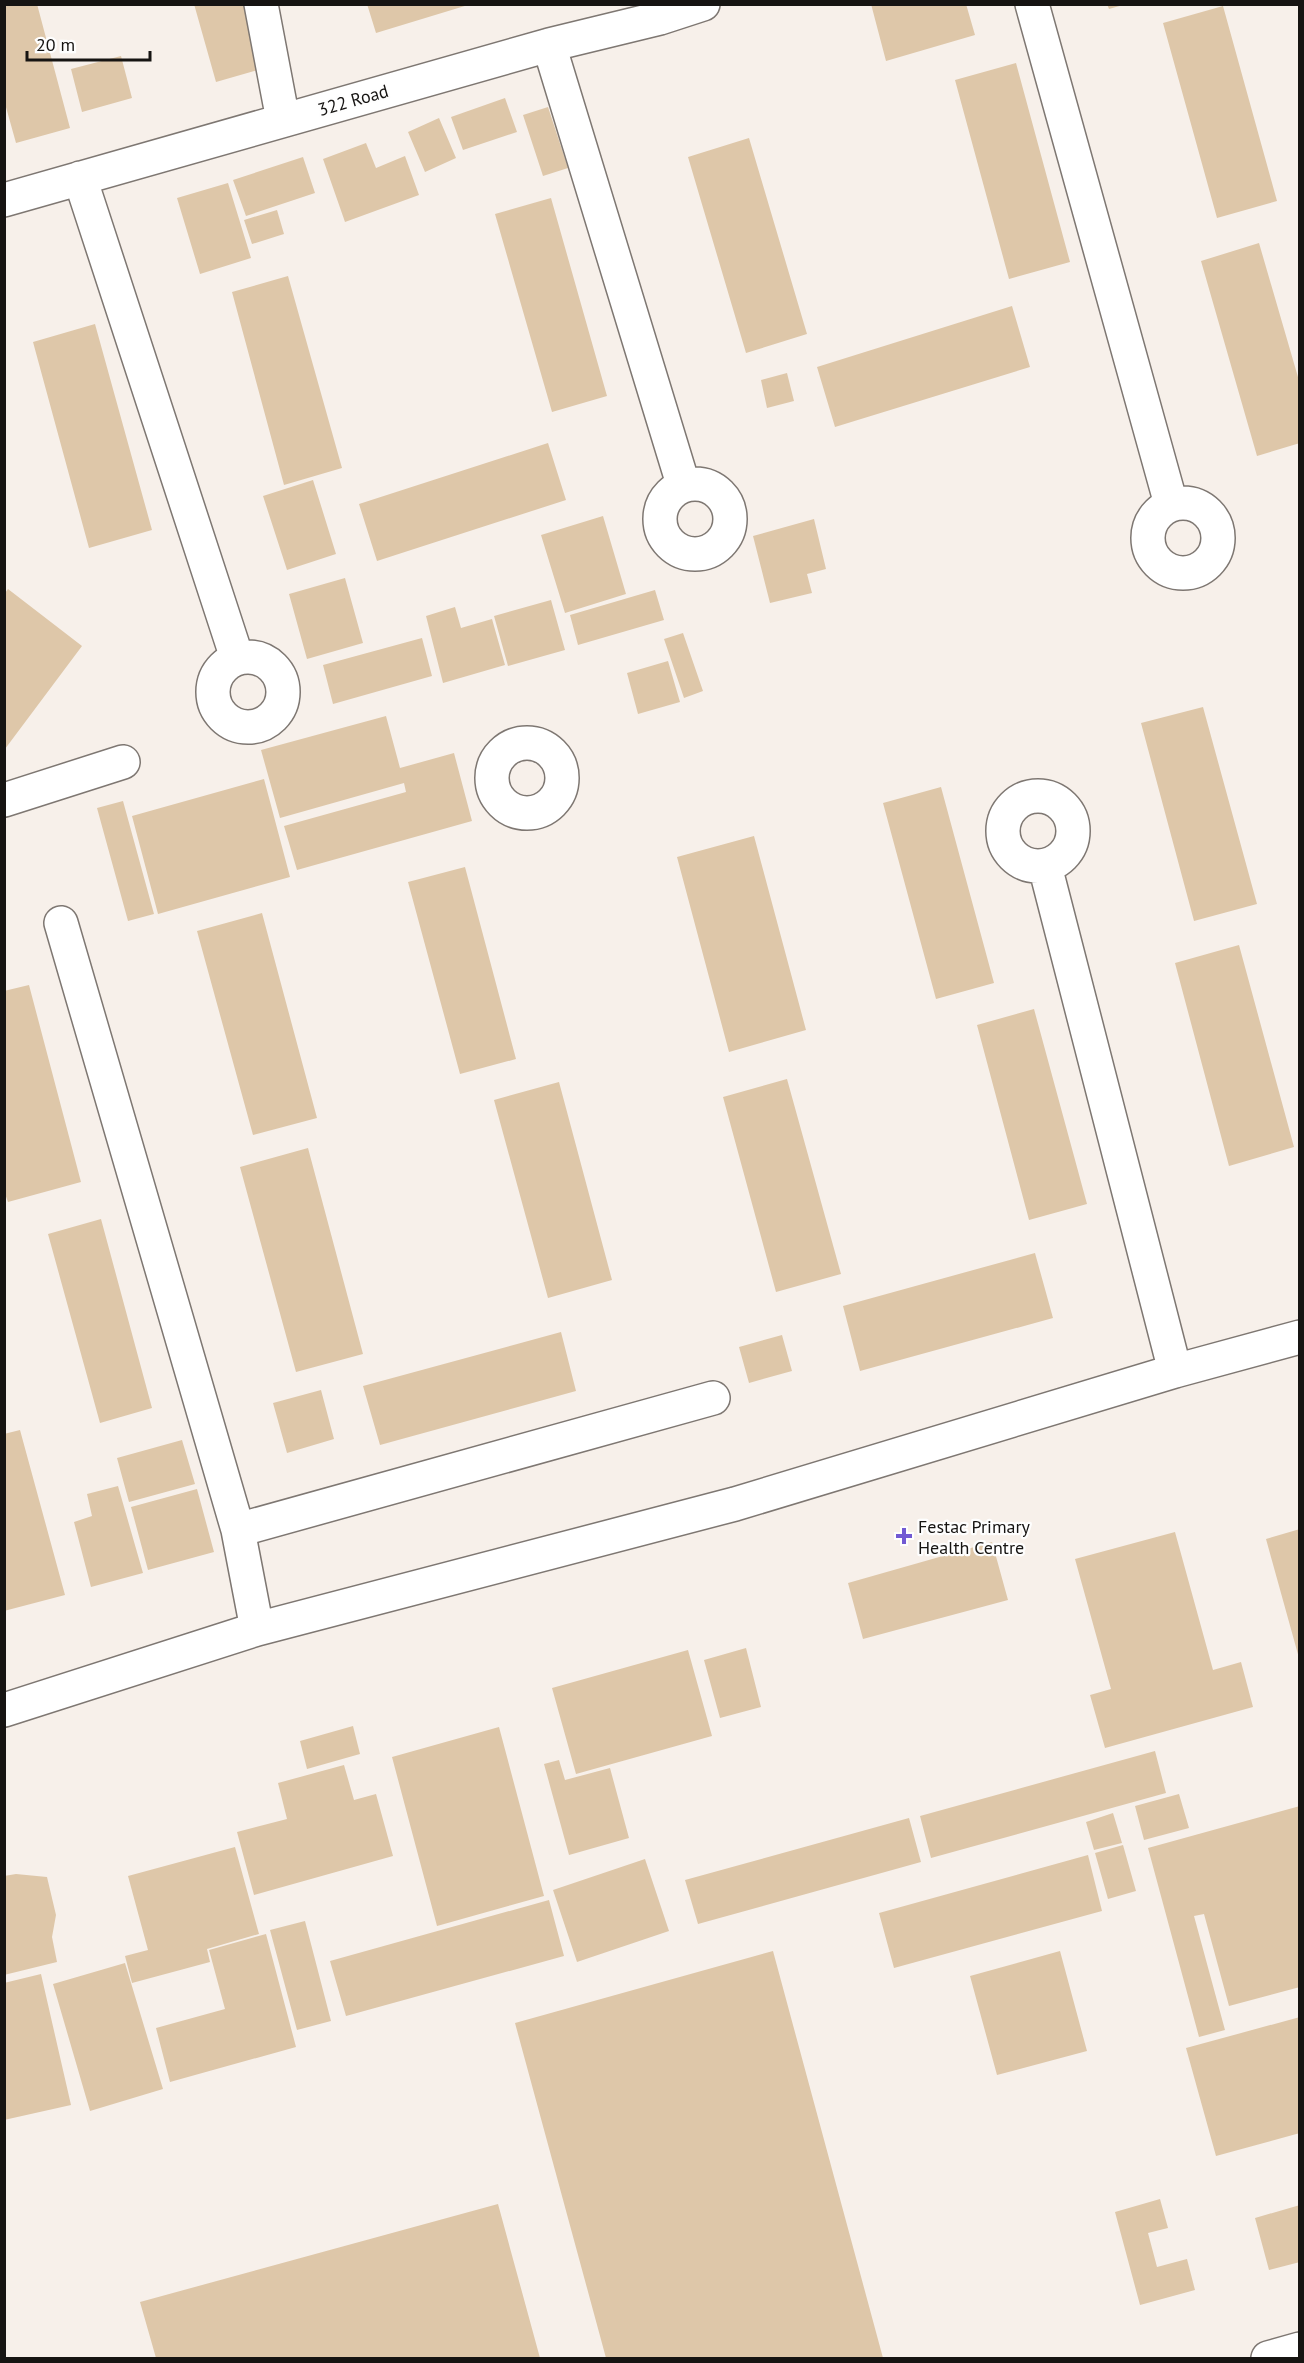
<svg xmlns="http://www.w3.org/2000/svg" width="1304" height="2363" font-family="'PT Sans',sans-serif">
<rect width="100%" height="100%" fill="#f7f0ea"/>
<!-- building -->
<path fill="#dec7a9" d="M 4,4 L 37,4 L 70,128 L 16,143 L 4,100 Z
M 194,4 L 251,4 L 268,67 L 216,82 Z
M 367,4 L 468,4 L 468,5 L 376,33 Z
M 871,4 L 966,4 L 975,35 L 886,61 Z
M 1107,4 L 1123,4 L 1123,5 L 1109,9 Z
M 1223,6 L 1277,201 L 1217,218 L 1163,23 Z
M 121,56 L 132,98 L 82,112 L 71,69 Z
M 1016,63 L 1070,262 L 1009,279 L 955,80 Z
M 505,98 L 517,132 L 463,150 L 451,117 Z
M 548,107 L 568,168 L 543,176 L 523,115 Z
M 439,118 L 456,158 L 425,172 L 408,132 Z
M 749,138 L 807,334 L 746,353 L 688,157 Z
M 366,143 L 376,168 L 405,156 L 419,195 L 345,222 L 323,159 Z
M 303,157 L 315,193 L 246,216 L 233,180 Z
M 228,183 L 251,258 L 200,274 L 177,198 Z
M 551,198 L 607,396 L 552,412 L 495,214 Z
M 277,210 L 284,234 L 252,244 L 244,220 Z
M 1259,243 L 1300,384 L 1300,443 L 1257,456 L 1201,261 Z
M 288,276 L 342,468 L 284,485 L 232,292 Z
M 1012,306 L 1030,367 L 835,427 L 817,367 Z
M 95,324 L 152,530 L 89,548 L 33,342 Z
M 787,373 L 794,401 L 767,408 L 761,380 Z
M 548,443 L 566,500 L 377,561 L 359,504 Z
M 313,480 L 336,554 L 287,570 L 263,496 Z
M 603,516 L 626,594 L 565,613 L 541,535 Z
M 814,519 L 826,569 L 807,574 L 812,593 L 770,603 L 753,536 Z
M 345,578 L 363,643 L 307,659 L 289,594 Z
M 8,589 L 82,646 L 5,749 L 5,593 Z
M 655,590 L 664,620 L 578,645 L 570,615 Z
M 551,600 L 565,650 L 508,666 L 494,616 Z
M 455,607 L 461,628 L 492,619 L 505,665 L 443,683 L 426,616 Z
M 683,633 L 703,691 L 684,698 L 664,639 Z
M 422,638 L 432,676 L 333,704 L 323,665 Z
M 668,661 L 680,702 L 638,714 L 627,673 Z
M 1203,707 L 1257,904 L 1194,921 L 1141,723 Z
M 386,716 L 400,768 L 454,753 L 472,821 L 297,870 L 284,826 L 406,792 L 404,783 L 280,818 L 261,750 Z
M 264,779 L 290,877 L 158,914 L 132,816 Z
M 941,787 L 994,983 L 936,999 L 883,803 Z
M 123,801 L 154,914 L 128,921 L 97,808 Z
M 754,836 L 806,1030 L 729,1052 L 677,857 Z
M 465,867 L 516,1059 L 460,1074 L 408,882 Z
M 262,913 L 317,1118 L 253,1135 L 197,931 Z
M 1239,945 L 1294,1147 L 1229,1166 L 1175,963 Z
M 29,985 L 81,1182 L 8,1202 L 4,1191 L 4,991 Z
M 1034,1009 L 1087,1204 L 1029,1220 L 977,1025 Z
M 787,1079 L 841,1274 L 776,1292 L 723,1097 Z
M 559,1082 L 612,1280 L 548,1298 L 494,1100 Z
M 308,1148 L 363,1354 L 296,1372 L 240,1167 Z
M 101,1219 L 152,1408 L 100,1423 L 48,1234 Z
M 1035,1253 L 1053,1318 L 860,1371 L 843,1306 Z
M 561,1332 L 576,1391 L 380,1445 L 363,1386 Z
M 782,1335 L 792,1371 L 749,1383 L 739,1347 Z
M 321,1390 L 334,1439 L 287,1453 L 273,1403 Z
M 20,1430 L 65,1595 L 4,1611 L 4,1434 Z
M 182,1440 L 195,1484 L 129,1502 L 117,1458 Z
M 118,1486 L 143,1573 L 91,1587 L 74,1522 L 92,1516 L 87,1494 Z
M 197,1489 L 214,1552 L 148,1570 L 131,1507 Z
M 1300,1529 L 1300,1657 L 1299,1658 L 1266,1539 Z
M 1175,1532 L 1213,1670 L 1241,1662 L 1253,1707 L 1105,1748 L 1090,1695 L 1111,1689 L 1075,1559 Z
M 992,1542 L 1008,1600 L 863,1639 L 848,1583 Z
M 746,1648 L 761,1707 L 720,1718 L 704,1660 Z
M 688,1650 L 712,1736 L 576,1774 L 552,1688 Z
M 353,1726 L 360,1754 L 307,1769 L 300,1741 Z
M 499,1727 L 544,1896 L 437,1926 L 392,1757 Z
M 1155,1751 L 1166,1793 L 931,1858 L 920,1816 Z
M 559,1760 L 565,1780 L 610,1768 L 629,1838 L 569,1855 L 544,1764 Z
M 344,1765 L 354,1800 L 376,1794 L 393,1856 L 254,1895 L 237,1832 L 287,1819 L 278,1783 Z
M 1179,1794 L 1189,1828 L 1144,1840 L 1135,1806 Z
M 1300,1806 L 1300,1987 L 1229,2006 L 1204,1914 L 1194,1916 L 1225,2030 L 1199,2037 L 1148,1848 Z
M 1113,1813 L 1122,1843 L 1094,1850 L 1086,1822 Z
M 909,1818 L 921,1862 L 698,1924 L 685,1880 Z
M 1123,1845 L 1136,1891 L 1108,1899 L 1095,1853 Z
M 235,1847 L 259,1934 L 207,1949 L 210,1962 L 132,1983 L 125,1956 L 148,1950 L 128,1876 Z
M 1088,1855 L 1102,1911 L 894,1968 L 879,1913 Z
M 645,1859 L 669,1931 L 577,1962 L 553,1890 Z
M 16,1874 L 47,1877 L 56,1915 L 52,1937 L 57,1962 L 4,1975 L 4,1876 Z
M 549,1900 L 564,1956 L 346,2016 L 330,1961 Z
M 305,1921 L 331,2021 L 297,2030 L 270,1930 Z
M 266,1934 L 296,2047 L 170,2082 L 156,2028 L 225,2009 L 209,1950 Z
M 773,1951 L 883,2358 L 606,2358 L 515,2023 Z
M 1060,1951 L 1087,2051 L 997,2075 L 970,1976 Z
M 125,1963 L 163,2089 L 90,2111 L 53,1984 Z
M 41,1974 L 71,2105 L 4,2120 L 4,1983 Z
M 1300,2017 L 1300,2133 L 1216,2156 L 1186,2048 Z
M 1160,2199 L 1168,2228 L 1148,2233 L 1157,2267 L 1187,2259 L 1195,2290 L 1140,2305 L 1115,2212 Z
M 498,2204 L 540,2358 L 156,2358 L 140,2302 Z
M 1300,2205 L 1300,2262 L 1269,2270 L 1255,2218 Z"/>
<g fill="none" stroke-linecap="round" stroke-linejoin="round">
<defs>
<path id="minor" d="M 261,4 L 283,120
M 1032,4 L 1171,504
M 549,45 L 683,484
M 80,178 L 237,658
M 4,200 L 549,45 L 660,18 L 703,4
M660 519a35 35 0 1 1 70 0a35 35 0 1 1-70 0Z
M1148 538a35 35 0 1 1 70 0a35 35 0 1 1-70 0Z
M213 692a35 35 0 1 1 70 0a35 35 0 1 1-70 0Z
M492 778a35 35 0 1 1 70 0a35 35 0 1 1-70 0Z
M1003 831a35 35 0 1 1 70 0a35 35 0 1 1-70 0Z
M 4,800 L 123,762
M 1045,866 L 1175,1371
M 61,923 L 238,1530 L 257,1629
M 238,1530 L 713,1398
M 4,1710 L 257,1629 L 735,1504 L 1175,1371 L 1300,1337
M 1268,2358 L 1300,2349"/>
</defs>
<!-- minor casing -->
<use href="#minor" stroke="#7e7772" stroke-width="36"/>
<!-- minor -->
<use href="#minor" stroke="#fff" stroke-width="33"/>
</g>
<!-- markers -->
<path fill="#7159d3" stroke="#fefefe" stroke-width="2" d="M901 1527h6v6h6v6h-6v6h-6v-6h-6v-6h6z"/>
<g text-anchor="middle" dominant-baseline="central" stroke-width="4.5" stroke-linejoin="round" paint-order="stroke">
<!-- street labels -->
<g font-size="18" fill="#161412" stroke="#fefefe">
<text transform="translate(353 100) rotate(-16)">322 Road</text>
</g>
<!-- poi labels -->
<g font-size="18" fill="#161412" stroke="#fefefe" text-anchor="start">
<text x="918" y="1526">Festac Primary<tspan x="918" dy="21">Health Centre</tspan></text>
</g>
</g>
<!-- border -->
<rect width="1304" height="2363" fill="none" stroke="#161412" stroke-width="12"/>
<!-- scale -->
<path d="M27 51v9h123v-9" fill="none" stroke="#161412" stroke-width="3"/>
<text x="36" y="51" font-size="18" fill="#161412" stroke="#fefefe" stroke-width="4.5" paint-order="stroke">20 m</text>
</svg>
